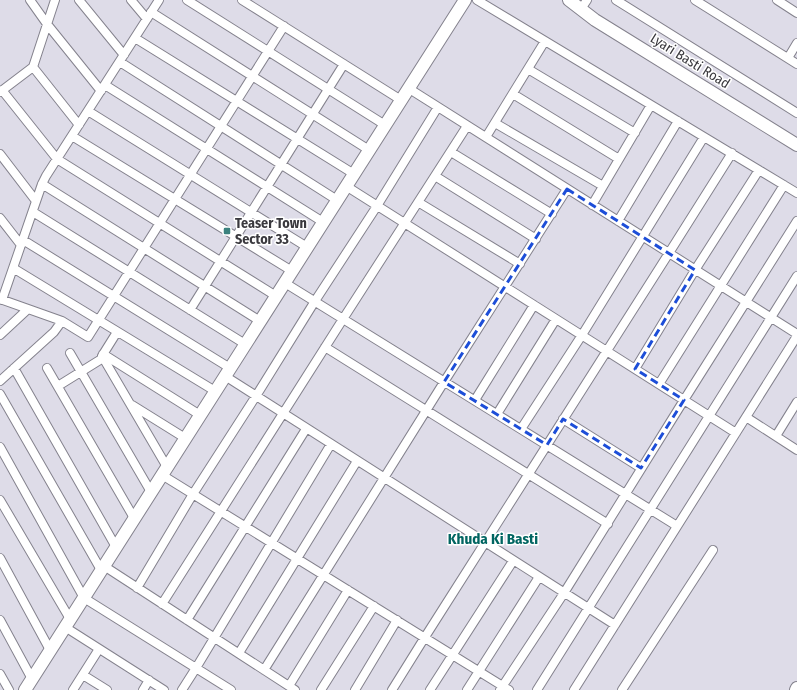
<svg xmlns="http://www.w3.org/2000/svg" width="797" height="690" font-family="'Fira Sans Condensed',sans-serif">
<rect width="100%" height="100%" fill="#dedce8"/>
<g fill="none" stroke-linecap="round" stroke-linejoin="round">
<defs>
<path id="street" d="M 30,0 L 47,24 L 101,91
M 79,0 L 124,55
M 131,0 L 147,19
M 187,0 L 385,125
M 242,0 L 401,100
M 477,0 L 797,193
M 616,0 L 797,113
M 695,0 L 797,64
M 777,0 L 797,13
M 581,9 L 587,0
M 151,12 L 369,150
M 135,38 L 354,174
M 788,58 L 797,43
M 120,62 L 337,200
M 33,67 L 79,125
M 528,69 L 635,133
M 105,85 L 323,222
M 408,88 L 797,334
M 2,90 L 57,159 L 276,296
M 0,92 L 33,67 L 55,0
M 513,94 L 619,159
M 88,111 L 307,247
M 495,123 L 603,186
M 72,136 L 292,271
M 486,137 L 545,41
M 451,152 L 552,214
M 0,154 L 36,201
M 435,176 L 536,239
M 42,184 L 260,321
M 346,186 L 736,433
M 418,202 L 520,264
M 592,205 L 651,105
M 33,212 L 245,344
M 0,218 L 21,245
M 618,221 L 678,121
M 23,240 L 230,368
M 13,268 L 215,391
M 285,283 L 677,526
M 0,299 L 62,321 L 88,337 L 284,26
M 2,300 L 42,184 L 46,176 L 159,0
M 190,310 L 344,64
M 117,332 L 102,356 L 167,467
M 0,335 L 28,309
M 325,347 L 608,524
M 70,353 L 151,492
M 103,354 L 200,415
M 14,368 L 116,547
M 47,368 L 134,518
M 635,369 L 695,270 L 759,170
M 225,376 L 615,625
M 0,381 L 54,332 L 62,321
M 659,384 L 784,185
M 58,386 L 103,358
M 0,394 L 101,570
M 475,400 L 534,305
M 132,405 L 185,438
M 497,414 L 556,319
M 746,417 L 797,450
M 563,419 L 641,468
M 521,429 L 582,335 L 704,137
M 776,436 L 797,402
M 0,447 L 84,598 L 231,690
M 162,475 L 509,690
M 0,500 L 70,619
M 0,558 L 50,650
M 104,566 L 295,690
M 137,588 L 193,494 L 256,396 L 315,301 L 377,206 L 438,107
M 162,604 L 343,319 L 467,126
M 0,620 L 32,679
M 187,620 L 306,429
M 65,627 L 164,690
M 239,653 L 357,461
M 264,670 L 444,382 L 567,189
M 0,674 L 9,690
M 83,675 L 107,690
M 289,686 L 348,590
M 73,690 L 99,649
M 143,690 L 149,680
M 182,690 L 196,668 L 331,444
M 321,690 L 374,606
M 355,690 L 397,620
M 392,690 L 425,637 L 669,253 L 732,153
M 430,690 L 513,561
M 467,690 L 539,577
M 500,690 L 564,593 L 684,400 L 797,221
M 537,690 L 797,276
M 574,690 L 797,336
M 622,690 L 713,550"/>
<path id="secondary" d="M 569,0 L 595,20 L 797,145
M 25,690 L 465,0
M 796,690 L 797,688"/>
</defs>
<!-- street casing -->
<use href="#street" stroke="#84828d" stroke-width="10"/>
<!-- secondary casing -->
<use href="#secondary" stroke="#84828d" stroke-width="14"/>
<!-- street -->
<use href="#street" stroke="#fff" stroke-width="8"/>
<!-- secondary -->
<use href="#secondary" stroke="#fff" stroke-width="12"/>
</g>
<!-- marked area -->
<path fill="none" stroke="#1d4ed8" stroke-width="3" stroke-dasharray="8 5" stroke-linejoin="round" d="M 567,189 L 695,270 L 635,369 L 684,400 L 641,468 L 563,419 L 547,445 L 444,382 Z"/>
<!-- markers -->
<rect fill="#3b827e" stroke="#fff" stroke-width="1.5" x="223" y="227" width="8" height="8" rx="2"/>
<g text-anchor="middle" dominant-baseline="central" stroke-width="3" stroke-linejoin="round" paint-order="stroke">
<!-- street labels -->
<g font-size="14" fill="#3a393e" stroke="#fff">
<text transform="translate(690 61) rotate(32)">Lyari Basti Road</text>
</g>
<!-- poi labels -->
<g font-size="14" font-weight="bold" fill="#3a393e" stroke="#fff" text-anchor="start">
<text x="235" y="223">Teaser Town<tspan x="235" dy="16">Sector 33</tspan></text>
</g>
<!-- neighbourhood labels -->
<g font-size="15" font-weight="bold" fill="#006561" stroke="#fff">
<text x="493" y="539">Khuda Ki Basti</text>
</g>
</g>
</svg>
